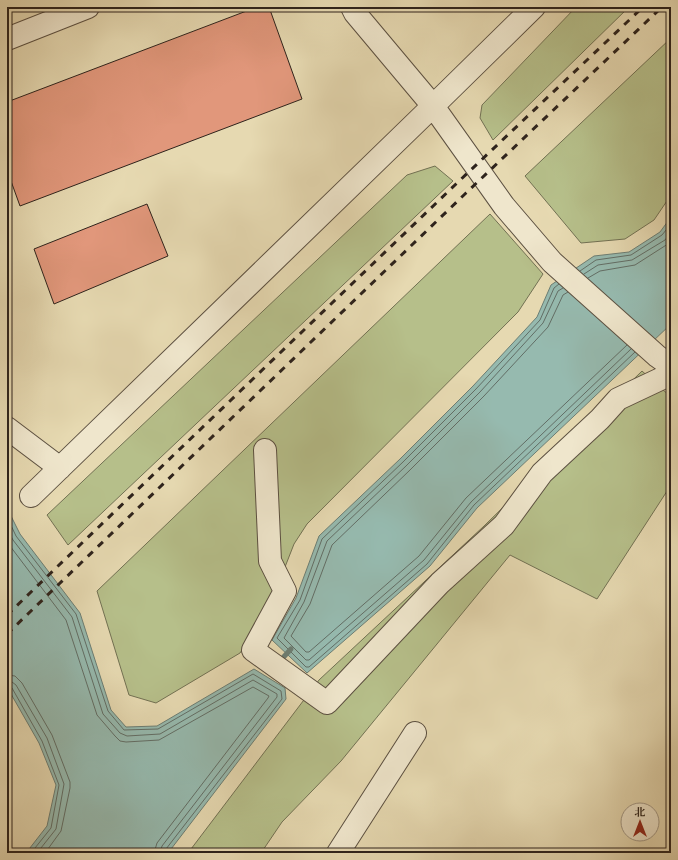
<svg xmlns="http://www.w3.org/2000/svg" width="678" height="860" font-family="'IM FELL French Canon','Noto Serif SC',serif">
<rect width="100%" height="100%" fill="#e6d9b1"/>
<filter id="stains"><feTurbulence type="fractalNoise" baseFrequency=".005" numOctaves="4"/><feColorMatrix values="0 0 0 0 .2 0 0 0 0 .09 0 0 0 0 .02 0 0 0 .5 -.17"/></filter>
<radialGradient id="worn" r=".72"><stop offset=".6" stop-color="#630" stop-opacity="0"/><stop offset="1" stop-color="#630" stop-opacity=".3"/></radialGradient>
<!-- green -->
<path fill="#b6bf8a" stroke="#727153" d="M 576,7 L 629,7 L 493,140 L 480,118 L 482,105 Z
M 671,38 L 671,195 L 654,220 L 625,239 L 581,243 L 525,176 Z
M 435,166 L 453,181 L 68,545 L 47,515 L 407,175 Z
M 490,214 L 543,274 L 518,312 L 307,524 L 294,544 L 267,613 L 240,653 L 156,703 L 129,695 L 97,591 Z
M 642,371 L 671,397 L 671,485 L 597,599 L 510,555 L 341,761 L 282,822 L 261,853 L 188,853 L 319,680 L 484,526 Z"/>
<!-- water -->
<path fill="#96baaf" stroke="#6c7e74" d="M 671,217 L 671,324 L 477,508 L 430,566 L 307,673 L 272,640 L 296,598 L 319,536 L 400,459 L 473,386 L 537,317 L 551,285 L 594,256 L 629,252 L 660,232 Z
M 7,508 L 20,534 L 80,613 L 111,710 L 126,727 L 157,726 L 254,669 L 285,688 L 286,699 L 168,853 L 26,853 L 47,826 L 56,785 L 39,743 L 7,687 Z"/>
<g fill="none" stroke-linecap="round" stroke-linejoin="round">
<!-- shore -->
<path stroke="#626e66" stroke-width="1" d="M 580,271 L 596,260 L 631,255 L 662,235 L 671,224
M 584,274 L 598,265 L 632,260 L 665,240 L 671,232
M 588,278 L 600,271 L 635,265 L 671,242
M 559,284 L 554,288 L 540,320 L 476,389 L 403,462 L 322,539 L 300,600 L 277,638 L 306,667 L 309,667 L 427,564 L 474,505 L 635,352
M 563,288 L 558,291 L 543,323 L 480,392 L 406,466 L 327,541 L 304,602 L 284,638 L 306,660 L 309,660 L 424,560 L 471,502 L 631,349
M 568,292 L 563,295 L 548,327 L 484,396 L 410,470 L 332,545 L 310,604 L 291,636 L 306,652 L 309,652 L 419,556 L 466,498 L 627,345
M 7,517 L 16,536 L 76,614 L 108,711 L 124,730 L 158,729 L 253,674 L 281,691 L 282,699 L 166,849 L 165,853
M 7,529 L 13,540 L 72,617 L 103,714 L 120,733 L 127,736 L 160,734 L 253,680 L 277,694 L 277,697 L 162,846 L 160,853
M 7,542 L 66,620 L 97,715 L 115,736 L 120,741 L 126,742 L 159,740 L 253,687 L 269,696 L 268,698 L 157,843 L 154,853
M 7,675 L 15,676 L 22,683 L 52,735 L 70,782 L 70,788 L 61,831 L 45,853
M 7,681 L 12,682 L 16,685 L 47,738 L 64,784 L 56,829 L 37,853
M 7,686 L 12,688 L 42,741 L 59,785 L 51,828 L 31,853"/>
<!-- stream -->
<path stroke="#6c7e74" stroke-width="5" d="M 279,662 L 291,649"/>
</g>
<!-- building -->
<path fill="#e1977b" stroke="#2e231c" d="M 257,7 L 269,7 L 302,99 L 20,206 L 7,170 L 7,102 Z
M 147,204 L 168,256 L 54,304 L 34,249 Z"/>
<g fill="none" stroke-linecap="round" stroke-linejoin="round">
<defs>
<path id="minor" d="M 352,7 L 355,13 L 433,106 L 504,206 L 552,262 L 657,356 L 671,366
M 7,39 L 88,7
M 7,428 L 60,468
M 265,450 L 270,561 L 285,591 L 253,650 L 327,703 L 440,583 L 504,525 L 542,473 L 600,419 L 618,399 L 671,374
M 31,496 L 433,106 L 534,7
M 338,853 L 415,733"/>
</defs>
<!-- minor casing -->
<use href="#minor" stroke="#5c5041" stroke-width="24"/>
<!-- minor -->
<use href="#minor" stroke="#efe6cc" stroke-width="22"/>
<!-- rail -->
<path stroke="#2e231c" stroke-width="3" stroke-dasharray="7 7" stroke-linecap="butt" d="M 7,615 L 456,184 L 643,7
M 7,634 L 466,193 L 662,7"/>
</g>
<!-- margin -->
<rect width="678" height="860" fill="none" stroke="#e6d9b1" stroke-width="24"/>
<rect x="8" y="8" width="662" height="844" fill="none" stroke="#2e231c" stroke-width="2"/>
<rect x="12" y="12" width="654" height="836" fill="none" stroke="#2e231c"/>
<!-- north arrow -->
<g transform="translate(640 822)"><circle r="19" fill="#efe6cc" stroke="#a29886"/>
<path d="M0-3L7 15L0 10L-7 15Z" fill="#8f2418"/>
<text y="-6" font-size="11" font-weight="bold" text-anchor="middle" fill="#2e231c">北</text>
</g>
<rect width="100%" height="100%" filter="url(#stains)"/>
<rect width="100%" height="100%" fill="url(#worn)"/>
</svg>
